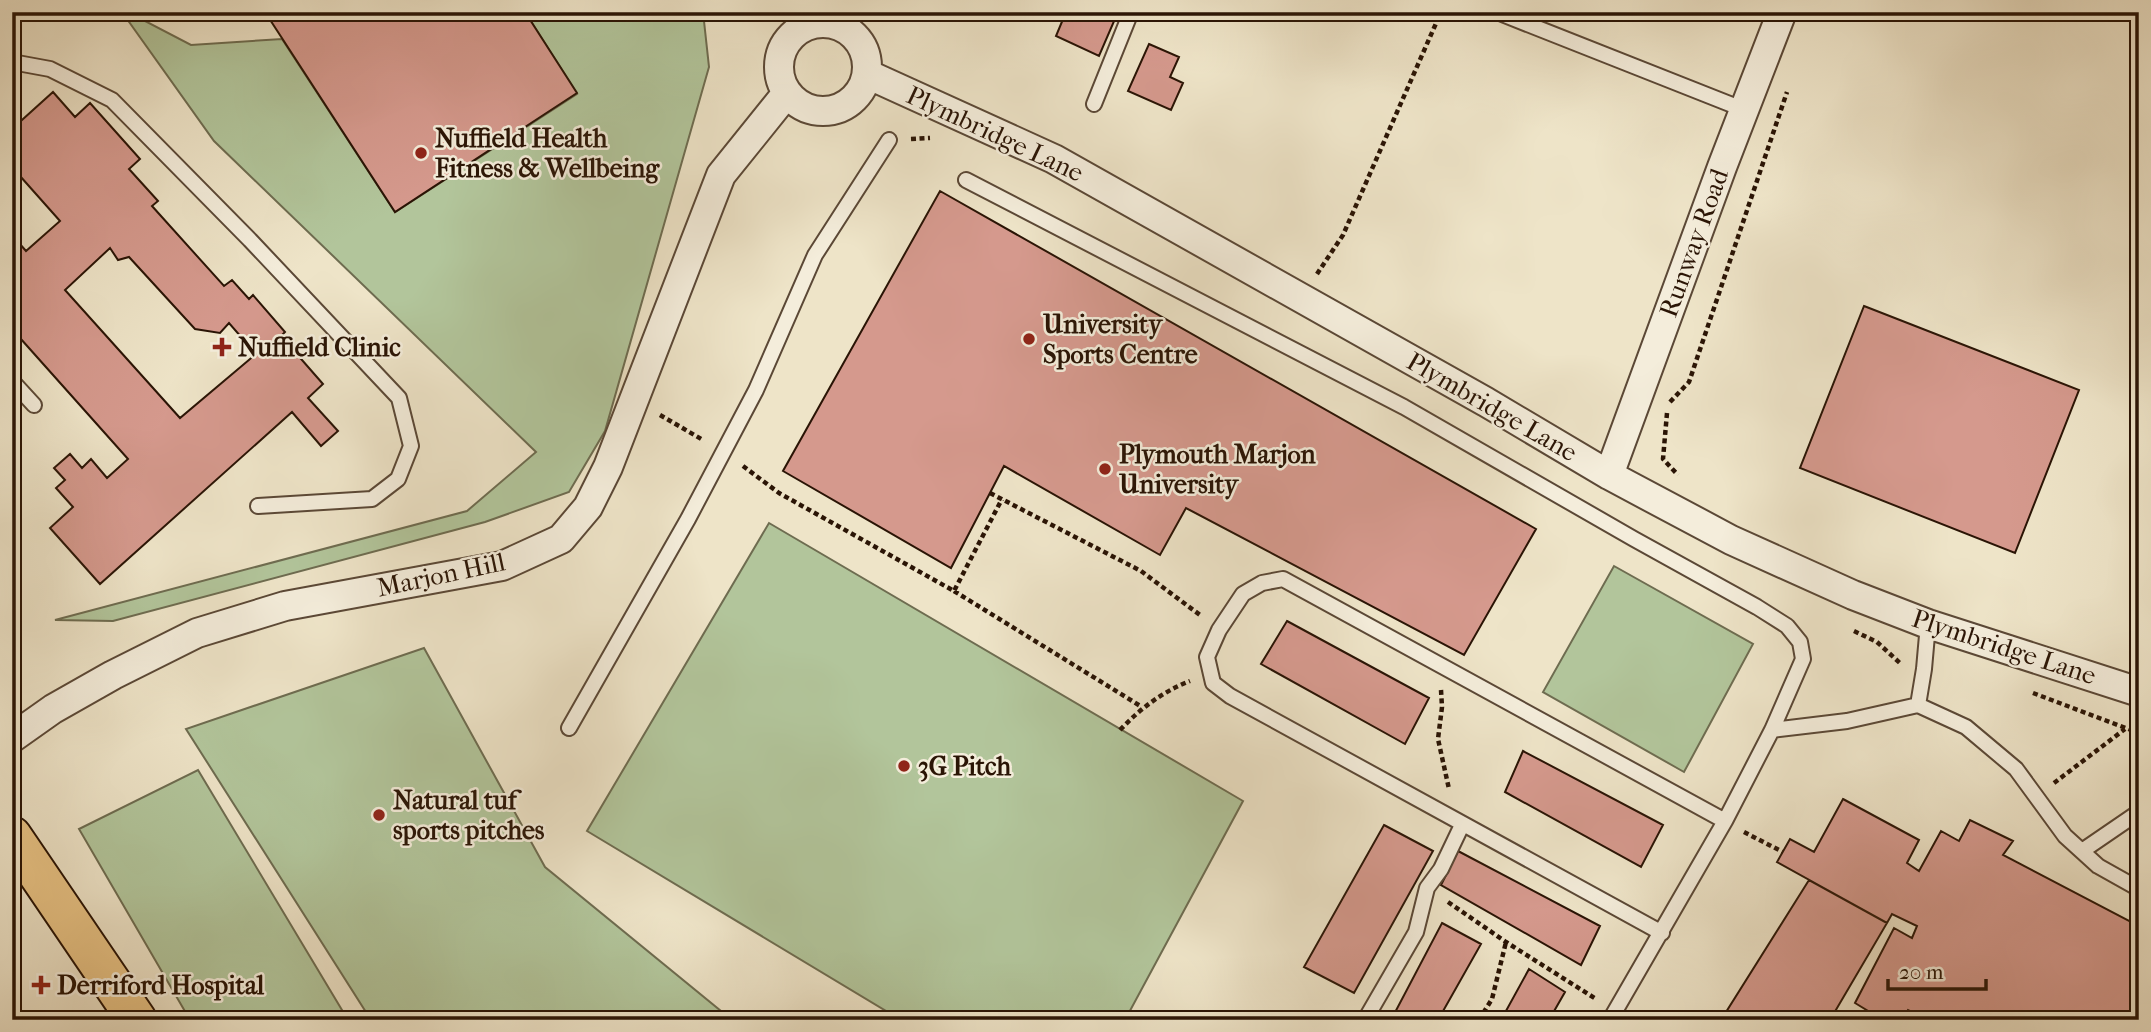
<svg xmlns="http://www.w3.org/2000/svg" width="2151" height="1032" font-family="'IM FELL French Canon',serif">
<rect width="100%" height="100%" fill="#eee4c8"/>
<filter id="stains"><feTurbulence type="fractalNoise" baseFrequency=".00286" numOctaves="4"/><feColorMatrix values="0 0 0 0 .2 0 0 0 0 .09 0 0 0 0 .02 0 0 0 .5 -.17"/></filter>
<radialGradient id="worn" r=".72"><stop offset=".6" stop-color="#630" stop-opacity="0"/><stop offset="1" stop-color="#630" stop-opacity=".3"/></radialGradient>
<!-- green -->
<path fill="#b2c59b" stroke="#6e6c50" stroke-width="2" d="M 122,12 L 138,12 L 143,20 L 191,45 L 282,39 L 395,212 L 577,94 L 525,12 L 703,12 L 709,67 L 605,431 L 569,492 L 485,522 L 113,621 L 55,620 L 467,511 L 536,452 L 214,141 Z
M 769,523 L 1243,801 L 1125,1020 L 901,1020 L 587,831 Z
M 1614,566 L 1753,644 L 1684,772 L 1543,692 Z
M 424,648 L 545,867 L 732,1020 L 371,1020 L 186,729 Z
M 198,770 L 348,1020 L 190,1020 L 79,829 Z"/>
<!-- building -->
<path fill="#d5998d" stroke="#2a1405" stroke-width="2" fill-rule="evenodd" d="M 265,12 L 525,12 L 577,93 L 395,212 Z
M 1066,12 L 1081,15 L 1082,12 L 1118,12 L 1099,56 L 1056,36 Z
M 1149,44 L 1179,57 L 1170,77 L 1183,83 L 1171,110 L 1128,91 Z
M 53,92 L 75,117 L 90,103 L 140,159 L 129,169 L 158,201 L 152,206 L 224,286 L 232,280 L 249,299 L 253,295 L 285,332 L 281,336 L 323,384 L 308,398 L 338,431 L 321,446 L 292,412 L 100,584 L 50,528 L 73,507 L 56,488 L 65,480 L 54,468 L 70,454 L 82,468 L 91,459 L 107,478 L 128,459 L 12,329 L 12,235 L 26,251 L 60,221 L 12,167 L 12,129 ZM 110,248 L 118,260 L 129,257 L 195,329 L 220,333 L 229,323 L 256,354 L 180,418 L 65,290 Z
M 940,191 L 1536,529 L 1464,655 L 1186,508 L 1160,555 L 1004,466 L 951,568 L 783,471 Z
M 1864,306 L 2079,390 L 2015,553 L 1800,468 Z
M 1287,621 L 1429,698 L 1405,744 L 1261,664 Z
M 1523,751 L 1663,825 L 1641,867 L 1505,792 Z
M 1843,799 L 1919,840 L 1907,863 L 1919,871 L 1941,831 L 1959,841 L 1970,820 L 2013,841 L 2003,855 L 2139,926 L 2139,1020 L 2033,1020 L 2033,1016 L 2032,1020 L 1929,1020 L 1908,1010 L 1903,1020 L 1883,1020 L 1855,1003 L 1894,928 L 1912,938 L 1917,926 L 1892,914 L 1887,923 L 1777,862 L 1790,839 L 1814,852 Z
M 1384,825 L 1433,851 L 1354,993 L 1304,967 Z
M 1458,851 L 1600,926 L 1581,965 L 1441,885 Z
M 1809,880 L 1887,923 L 1830,1020 L 1721,1020 Z
M 1442,923 L 1481,944 L 1438,1020 L 1391,1020 Z
M 1529,969 L 1565,992 L 1549,1020 L 1501,1020 Z"/>
<g fill="none" stroke-linecap="round" stroke-linejoin="round">
<defs>
<path id="lane" d="M 1497,12 L 1745,110
M 12,62 L 50,69 L 112,100 L 250,240 L 399,398 L 411,446 L 398,479 L 372,499 L 258,506
M 1094,104 L 1131,12
M 966,180 L 1404,407 L 1634,539 L 1757,607 L 1787,626 L 1800,642 L 1803,659 L 1772,730 L 1725,821 L 1610,1020
M 12,381 L 34,405
M 1918,705 L 1924,669 L 1928,624
M 569,728 L 688,519 L 756,390 L 815,255 L 889,140
M 1772,730 L 1847,721 L 1918,705 L 1966,727 L 2016,769 L 2065,836 L 2098,866 L 2139,889
M 2082,851 L 2139,812
M 1662,933 L 1230,696 L 1213,683 L 1207,657 L 1219,630 L 1243,594 L 1262,583 L 1283,579 L 1725,821
M 1365,1020 L 1416,932 L 1427,888 L 1441,869 L 1462,825"/>
<path id="street" d="M779 67a44 44 0 1 1 88 0a44 44 0 1 1-88 0Z
M 867,74 L 1054,159 L 1486,402 L 1609,475 L 1731,540 L 1853,595 L 1928,624 L 2139,692
M 1609,475 L 1722,167 L 1782,12
M 12,738 L 53,709 L 113,675 L 197,633 L 285,606 L 502,566 L 561,539 L 588,507 L 608,467 L 721,175 L 787,93"/>
<path id="primary" d="M 12,836 L 137,1020"/>
</defs>
<!-- lane casing -->
<use href="#lane" stroke="#5b4836" stroke-width="18"/>
<!-- street casing -->
<use href="#street" stroke="#5b4836" stroke-width="32"/>
<!-- primary casing -->
<use href="#primary" stroke="#2a1405" stroke-width="42"/>
<!-- path -->
<path stroke="#2a1405" stroke-width="4.5" stroke-dasharray="5 3.5" stroke-linecap="butt" d="M 911,139 L 930,138
M 1317,274 L 1343,235 L 1441,12
M 1670,402 L 1689,382 L 1787,92
M 1667,413 L 1663,459 L 1678,475
M 660,415 L 703,440
M 743,466 L 779,493 L 954,591 L 1002,499
M 990,493 L 1141,571 L 1200,615
M 954,591 L 1142,707
M 1854,631 L 1877,642 L 1901,664
M 1441,690 L 1442,707 L 1438,739 L 1449,789
M 2033,693 L 2139,733
M 1120,730 C 1141,708 1162,692 1190,681
M 2054,783 L 2125,729
M 1744,832 L 1783,852
M 1448,902 L 1506,942 L 1596,999
M 1479,1020 L 1492,999 L 1506,942"/>
<!-- lane -->
<use href="#lane" stroke="#f4eddb" stroke-width="14"/>
<!-- street -->
<use href="#street" stroke="#f4eddb" stroke-width="28"/>
<!-- primary -->
<use href="#primary" stroke="#e7c284" stroke-width="38"/>
</g>
<!-- markers -->
<g fill="#8f2418" stroke="#f4eddb" stroke-width="2.5">
<circle cx="421" cy="153" r="7"/>
<circle cx="1029" cy="339" r="7"/>
<path d="M218.5 336.5h7v7h7v7h-7v7h-7v-7h-7v-7h7z"/>
<circle cx="1105" cy="469" r="7"/>
<circle cx="904" cy="766" r="7"/>
<circle cx="379" cy="815" r="7"/>
<path d="M37.5 974.5h7v7h7v7h-7v7h-7v-7h-7v-7h7z"/>
</g>
<g text-anchor="middle" dominant-baseline="central" stroke-width="5" stroke-linejoin="round" paint-order="stroke">
<!-- street labels -->
<g font-size="26" fill="#2a1405" stroke="#f4eddb">
<text transform="translate(995 134) rotate(25)">Plymbridge Lane</text>
<text transform="translate(1694 243) rotate(-70)">Runway Road</text>
<text transform="translate(1492 407) rotate(30)">Plymbridge Lane</text>
<text transform="translate(441 575) rotate(-12)">Marjon Hill</text>
<text transform="translate(2004 647) rotate(18)">Plymbridge Lane</text>
</g>
<!-- poi labels -->
<g font-size="26" font-weight="bold" fill="#2a1405" stroke="#f4eddb" text-anchor="start">
<text x="435" y="138">Nuffield Health<tspan x="435" dy="30">Fitness &amp; Wellbeing</tspan></text>
<text x="1043" y="324">University<tspan x="1043" dy="30">Sports Centre</tspan></text>
<text x="238" y="347">Nuffield Clinic</text>
<text x="1119" y="454">Plymouth Marjon<tspan x="1119" dy="30">University</tspan></text>
<text x="918" y="766">3G Pitch</text>
<text x="393" y="800">Natural tuf<tspan x="393" dy="30">sports pitches</tspan></text>
<text x="57" y="985">Derriford Hospital</text>
</g>
</g>
<!-- margin -->
<rect width="2151" height="1032" fill="none" stroke="#eee4c8" stroke-width="42"/>
<rect x="14" y="14" width="2123" height="1004" fill="none" stroke="#2a1405" stroke-width="3.5"/>
<rect x="21" y="21" width="2109" height="990" fill="none" stroke="#2a1405" stroke-width="2"/>
<!-- scale -->
<path d="M1888 979v10h98v-10" fill="none" stroke="#2a1405" stroke-width="3.5"/>
<text x="1899" y="979" font-size="21" fill="#2a1405" stroke="#f4eddb" stroke-width="5" paint-order="stroke">20 m</text>
<rect width="100%" height="100%" filter="url(#stains)"/>
<rect width="100%" height="100%" fill="url(#worn)"/>
</svg>
